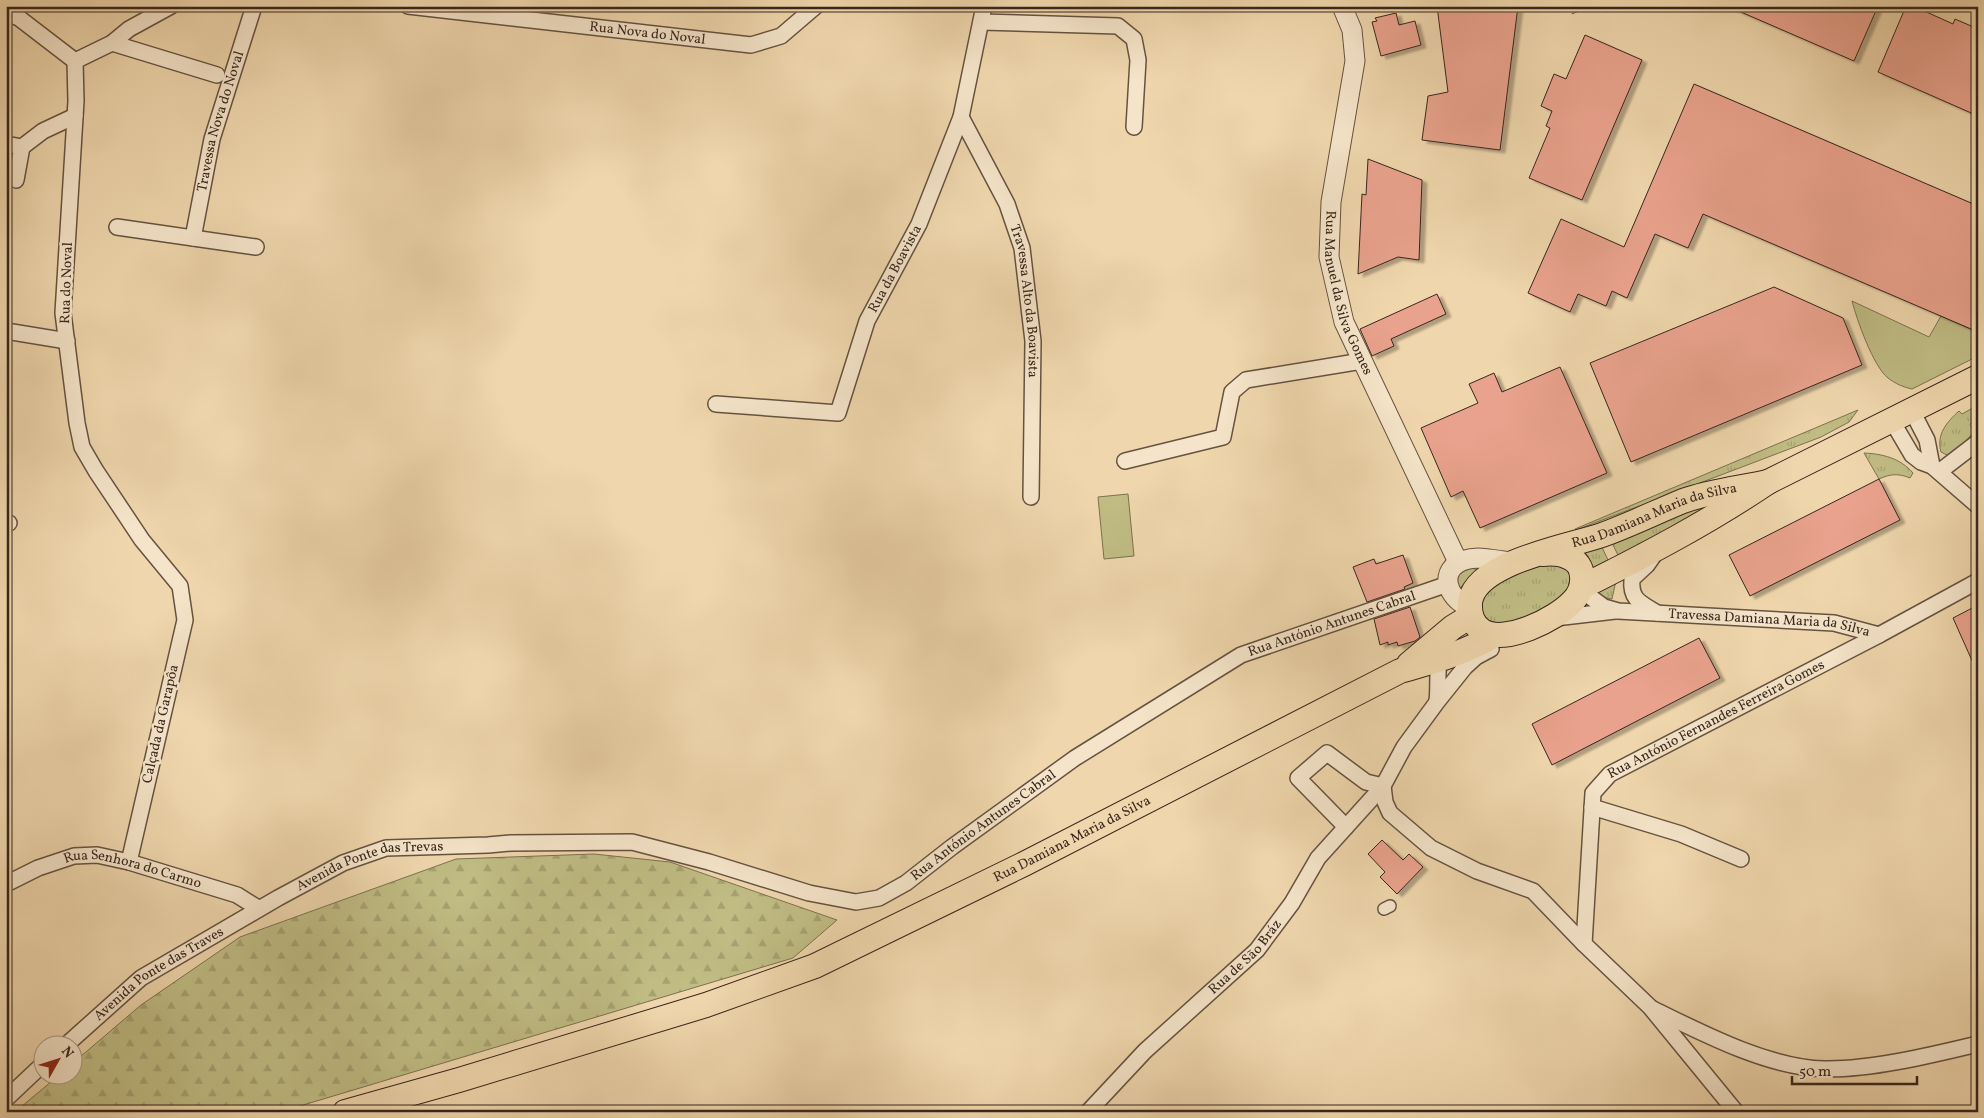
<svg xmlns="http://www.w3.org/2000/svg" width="1984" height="1118" font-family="Vollkorn,serif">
<defs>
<pattern id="grass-tufts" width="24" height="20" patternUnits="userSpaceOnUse" patternTransform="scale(1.25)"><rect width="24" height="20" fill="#c0bc84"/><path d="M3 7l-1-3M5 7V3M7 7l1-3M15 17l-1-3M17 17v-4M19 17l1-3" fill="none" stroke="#a6a171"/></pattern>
<pattern id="forest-firs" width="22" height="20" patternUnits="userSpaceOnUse" patternTransform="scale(1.25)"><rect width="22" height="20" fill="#c0bc84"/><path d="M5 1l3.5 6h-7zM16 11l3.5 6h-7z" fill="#a6a171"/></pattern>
<filter id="shadow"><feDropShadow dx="5" dy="3" stdDeviation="1" flood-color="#0004"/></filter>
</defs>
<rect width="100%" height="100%" fill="#efd6ac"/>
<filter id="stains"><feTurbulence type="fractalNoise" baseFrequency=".004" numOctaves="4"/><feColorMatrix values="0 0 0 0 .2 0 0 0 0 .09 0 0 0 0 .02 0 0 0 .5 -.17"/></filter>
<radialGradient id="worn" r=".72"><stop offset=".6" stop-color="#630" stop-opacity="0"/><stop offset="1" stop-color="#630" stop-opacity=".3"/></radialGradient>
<!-- grass -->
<path fill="url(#grass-tufts)" stroke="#7c7150" d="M 1576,6 L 1610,6 L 1607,12 L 1589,7 L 1572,14 Z
M 1978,405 L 1978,419 L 1970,424 L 1974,432 L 1958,449 L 1947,455 L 1941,452 C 1936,434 1947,422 1959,411 L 1962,414 Z
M 1858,410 L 1849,422 L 1821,437 L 1576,530 L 1575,529 Z
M 1864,453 C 1883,454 1900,458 1913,473 L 1910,478 C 1898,473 1890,474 1879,479 Z
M 1719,500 L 1718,504 L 1618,555 L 1611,541 Z
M 1601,545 L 1608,560 L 1592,568 L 1588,556 L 1583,552 Z
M 1551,564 L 1566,567 L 1573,577 C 1572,582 1571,588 1568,592 C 1557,606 1502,634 1486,618 C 1459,592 1534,566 1551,564 Z
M 1468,567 L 1478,570 L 1460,588 C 1453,578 1459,573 1468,567 Z
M 1617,576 L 1612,599 L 1599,596 L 1595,591 Z"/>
<!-- forest -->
<path fill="url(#forest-firs)" stroke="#7c7150" d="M 594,854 L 670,862 L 837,920 L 793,958 L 280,1112 L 15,1112 L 58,1076 L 72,1076 L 73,1063 L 141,1005 L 240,937 L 456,859 Z"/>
<!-- garden -->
<path fill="#c0bc84" stroke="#7c7150" d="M 1852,301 L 1929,337 L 1941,316 L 1975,331 L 1978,337 L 1978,356 L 1912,389 C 1903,387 1896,384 1888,378 C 1873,366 1857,320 1852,301 Z
M 1128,494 L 1134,556 L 1104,559 L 1098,497 Z"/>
<!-- building -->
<path fill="#e9a28d" stroke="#38261c" filter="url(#shadow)" d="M 1437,6 L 1518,6 L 1500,150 L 1422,140 L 1428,96 L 1448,92 Z
M 1727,6 L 1878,6 L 1854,61 Z
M 1906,6 L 1913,6 L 1953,24 L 1955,19 L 1978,29 L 1978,116 L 1878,72 Z
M 1396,13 L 1399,25 L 1415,21 L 1421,45 L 1381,56 L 1372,22 L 1377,21 L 1375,18 Z
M 1585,35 L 1642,60 L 1582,200 L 1529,178 L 1550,128 L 1546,126 L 1552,111 L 1541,106 L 1554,74 L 1566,79 Z
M 1694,84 L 1978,206 L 1978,332 L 1703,214 L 1688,248 L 1655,234 L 1627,298 L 1612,291 L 1606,306 L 1578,294 L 1570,312 L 1528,293 L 1561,219 L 1624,247 Z
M 1368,159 L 1422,180 L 1419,260 L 1398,257 L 1358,274 L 1362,194 L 1366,195 Z
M 1774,287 L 1843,318 L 1862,365 L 1631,462 L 1590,363 Z
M 1437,294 L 1446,314 L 1391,339 L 1394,346 L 1372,356 L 1360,329 Z
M 1560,367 L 1607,473 L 1480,528 L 1463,491 L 1451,497 L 1421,428 L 1478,403 L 1469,384 L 1494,373 L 1502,392 Z
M 1879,479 L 1900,520 L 1750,596 L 1729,555 Z
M 1403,555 L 1413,583 L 1404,587 L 1405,589 L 1367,602 L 1353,567 L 1374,559 L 1376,564 Z
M 1978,605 L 1978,674 L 1953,618 Z
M 1410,607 L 1420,637 L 1415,641 L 1398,646 L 1397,642 L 1388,645 L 1388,642 L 1380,645 L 1374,619 Z
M 1699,638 L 1720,678 L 1552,765 L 1532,724 Z
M 1382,840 L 1403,860 L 1409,854 L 1423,867 L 1397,894 L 1380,877 L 1385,872 L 1368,854 Z"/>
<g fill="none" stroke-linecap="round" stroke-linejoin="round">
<defs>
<path id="pedestrian" d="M 1384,909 L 1390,906"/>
<g id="minor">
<path id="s1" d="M 408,6 L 751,45 L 781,36 L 816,6"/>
<path d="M 6,13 L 19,18 L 75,61"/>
<path d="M 981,22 L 1118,26 L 1134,39 L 1138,60 L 1134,127"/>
<path d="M 112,43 L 217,75"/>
<path d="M 75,61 L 76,101 L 63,313 L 77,423 L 82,447 L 96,471 L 142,540 L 180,586 L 185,620 L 129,862"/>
<path d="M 75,61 L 112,43 L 129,29 L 171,6"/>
<path id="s2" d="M 961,117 L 1007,204 L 1022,248 L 1033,341 L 1031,497"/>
<path d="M 6,144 L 22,147 L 43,131 L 75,116"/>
<path d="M 16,180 L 22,147"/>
<path d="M 117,227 L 256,247"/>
<path id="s3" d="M 193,238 L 212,139 L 254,6"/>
<path d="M 6,331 L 67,341"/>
<path id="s4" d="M 716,404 L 838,413 L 867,321 L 919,224 L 961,117 L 984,6"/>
<path d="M 1912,411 L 1927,440 L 1932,466"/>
<path d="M 1892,421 L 1912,455 L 1921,462 L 1932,466 L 1978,506"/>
<path d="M 1125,461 L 1223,437 L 1232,392 L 1246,380 L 1362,361"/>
<path d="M 1939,472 L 1978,442"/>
<path d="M 6,523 L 9,523"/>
<path d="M 1654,555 L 1647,565 L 1632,579 C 1630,600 1641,603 1657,613"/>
<path id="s5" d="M 1581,590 L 1604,607 L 1618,611 L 1834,623 L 1879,635"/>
<path d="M 1555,618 L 1615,611"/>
<path d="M 1437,701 C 1439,686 1436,666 1441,652"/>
<path d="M 1383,786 L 1385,802 L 1390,813 L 1431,848 L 1477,871 L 1533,891 L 1583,943 L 1650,1007 L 1736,1112"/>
<path d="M 1592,807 L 1681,834 L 1741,859"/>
<path d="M 1346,827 L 1298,778 L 1327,753 L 1366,782 L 1383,786"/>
<path id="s6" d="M 6,884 L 38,868 L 74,856 L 97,855 L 129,862 L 237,895 L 258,908"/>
<path id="s7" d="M 1584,944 L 1593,793 L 1610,774 L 1879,635 L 1978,581"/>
<path d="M 1653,1009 C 1702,1033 1769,1068 1824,1069 C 1871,1070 1932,1055 1978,1044"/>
<path id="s8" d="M 65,1046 L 141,978 L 278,898 L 343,863 L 386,848 L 488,845 L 511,843 L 632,842 L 709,862 L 809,893 L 856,902 L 879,898 L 906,883 L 952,847 L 1075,758 L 1241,655 L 1448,584"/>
<path d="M 6,1099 L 42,1065"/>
<path id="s9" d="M 1088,1112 L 1145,1051 L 1257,950 L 1292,903 L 1318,858 L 1383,786 L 1404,747 L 1437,702 L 1465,667 L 1476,657 L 1491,649"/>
</g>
<g id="tertiary">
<path id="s10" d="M 1342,6 L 1352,30 L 1355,61 L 1331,202 L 1329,257 L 1344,322 L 1458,562"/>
<path d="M 1469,607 C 1447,599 1437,569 1465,560 C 1479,555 1498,561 1512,562"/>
</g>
<g id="primary">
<path id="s11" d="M 1542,554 C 1551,553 1560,553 1568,557 C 1587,564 1585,589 1573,601 C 1557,619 1503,646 1481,630 C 1473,624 1470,616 1470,607 C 1467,563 1571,546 1602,535 C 1630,525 1656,512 1683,501 C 1710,491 1740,488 1768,482"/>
<path d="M 1582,587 C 1646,555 1709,522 1768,482 L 1978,377"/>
<path d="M 1409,664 L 1453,627 L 1471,616"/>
<path id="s12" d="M 345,1112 L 459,1080 L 706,1005 L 815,966 L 1024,864 L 1400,671 C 1432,662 1465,653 1495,635"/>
</g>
</defs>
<!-- pedestrian casing -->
<use href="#pedestrian" stroke="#665240" stroke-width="14"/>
<!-- minor casing -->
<use href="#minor" stroke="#665240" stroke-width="18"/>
<!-- tertiary casing -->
<use href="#tertiary" stroke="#665240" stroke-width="21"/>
<!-- primary casing -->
<use href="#primary" stroke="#38261c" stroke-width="26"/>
<!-- pedestrian -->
<use href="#pedestrian" stroke="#f5e4c9" stroke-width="11"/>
<!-- minor -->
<use href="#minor" stroke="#f5e4c9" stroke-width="15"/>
<!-- tertiary -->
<use href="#tertiary" stroke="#f5e4c9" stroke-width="19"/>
<!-- primary -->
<use href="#primary" stroke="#efd6ac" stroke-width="24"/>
</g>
<g text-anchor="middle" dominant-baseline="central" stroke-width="5" stroke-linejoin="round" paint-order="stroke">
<!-- street labels -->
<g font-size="14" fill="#38261c" stroke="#f5e4c9">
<text stroke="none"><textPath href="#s1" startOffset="241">Rua Nova do Noval</textPath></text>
<text stroke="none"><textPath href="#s3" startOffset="120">Travessa Nova do Noval</textPath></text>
<text stroke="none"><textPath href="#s4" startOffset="278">Rua da Boavista</textPath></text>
<text transform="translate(67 283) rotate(-88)">Rua do Noval</text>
<text stroke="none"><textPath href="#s10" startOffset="294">Rua Manuel da Silva Gomes</textPath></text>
<text stroke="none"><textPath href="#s2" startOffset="198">Travessa Alto da Boavista</textPath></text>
<text stroke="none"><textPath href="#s11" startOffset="422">Rua Damiana Maria da Silva</textPath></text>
<text stroke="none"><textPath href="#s8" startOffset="1414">Rua António Antunes Cabral</textPath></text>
<text stroke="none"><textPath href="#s5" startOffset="195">Travessa Damiana Maria da Silva</textPath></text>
<text stroke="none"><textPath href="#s7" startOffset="296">Rua António Fernandes Ferreira Gomes</textPath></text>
<text transform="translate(161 724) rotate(-77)">Calçada da Garapôa</text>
<text stroke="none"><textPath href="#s8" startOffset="1009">Rua António Antunes Cabral</textPath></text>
<text stroke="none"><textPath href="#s12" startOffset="779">Rua Damiana Maria da Silva</textPath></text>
<text stroke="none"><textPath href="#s8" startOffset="360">Avenida Ponte das Trevas</textPath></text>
<text stroke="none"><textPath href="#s6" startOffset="134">Rua Senhora do Carmo</textPath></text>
<text stroke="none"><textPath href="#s9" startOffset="221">Rua de São Bráz</textPath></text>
<text stroke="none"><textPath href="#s8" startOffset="119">Avenida Ponte das Traves</textPath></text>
</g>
</g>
<!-- margin -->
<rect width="1984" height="1118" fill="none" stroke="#efd6ac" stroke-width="25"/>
<rect x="8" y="8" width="1969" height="1103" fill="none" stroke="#38261c" stroke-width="2.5"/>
<rect x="12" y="12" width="1959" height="1093" fill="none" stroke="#38261c"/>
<!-- north arrow -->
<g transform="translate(58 1060) rotate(51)"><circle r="24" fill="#f5e4c9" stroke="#a99884"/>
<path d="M0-4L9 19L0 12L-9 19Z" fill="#8f2418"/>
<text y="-8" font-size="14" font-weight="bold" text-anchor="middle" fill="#38261c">N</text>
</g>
<!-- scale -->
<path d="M1792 1076v8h125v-8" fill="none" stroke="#38261c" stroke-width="2.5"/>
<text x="1799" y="1076" font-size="15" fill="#38261c" stroke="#f5e4c9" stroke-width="4" paint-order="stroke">50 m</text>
<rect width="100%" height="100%" filter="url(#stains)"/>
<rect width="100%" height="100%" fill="url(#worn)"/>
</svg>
